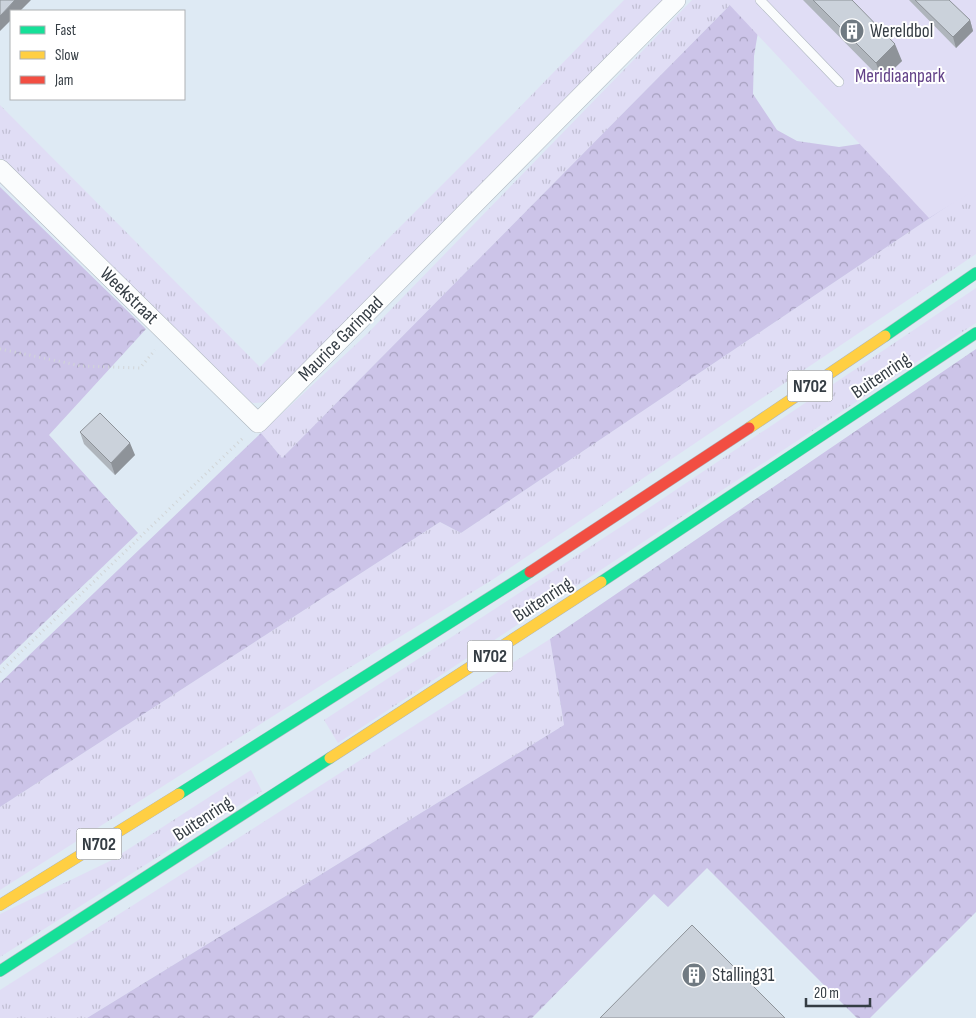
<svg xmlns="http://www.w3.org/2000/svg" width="976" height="1018" font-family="'Sofia Sans Condensed',sans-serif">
<defs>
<pattern id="grass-tufts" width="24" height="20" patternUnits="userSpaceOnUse" patternTransform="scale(1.25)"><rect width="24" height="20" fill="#e0ddf5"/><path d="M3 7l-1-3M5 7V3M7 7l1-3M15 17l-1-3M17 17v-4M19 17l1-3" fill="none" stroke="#c1bfd3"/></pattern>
<pattern id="forest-crowns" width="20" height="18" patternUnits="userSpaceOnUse" patternTransform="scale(1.25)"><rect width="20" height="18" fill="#ccc4e8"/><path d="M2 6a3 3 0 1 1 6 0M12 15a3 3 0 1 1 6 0" fill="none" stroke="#a6a0be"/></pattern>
</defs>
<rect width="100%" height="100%" fill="#deeaf4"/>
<!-- grass -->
<path fill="url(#grass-tufts)" d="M 624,0 L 673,0 L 270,402 L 253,403 L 243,398 L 0,160 L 0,105 L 260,367 L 515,112 Z
M 692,0 L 735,0 L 282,458 L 261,433 L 366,335 Z
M 976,187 L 976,254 L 492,580 L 328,681 L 0,890 L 0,807 L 440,522 L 461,533 Z
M 976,288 L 976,323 L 338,743 L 324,720 L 625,524 Z
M 550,639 L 564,725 L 87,1018 L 0,1018 L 0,990 Z
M 251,770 L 262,791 L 0,957 L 0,914 L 110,861 Z"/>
<!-- forest -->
<path fill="url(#forest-crowns)" d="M 735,0 L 758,32 L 754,56 L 753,94 L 777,130 L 797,141 L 839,147 L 859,144 L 886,132 L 976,187 L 461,533 L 440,522 L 0,807 L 0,683 L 261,433 L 282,458 Z
M 0,187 L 146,329 L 49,435 L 138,533 L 0,665 Z
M 976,349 L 976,912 L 870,1018 L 857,1018 L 707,868 L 668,907 L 654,894 L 532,1018 L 87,1018 L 564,725 L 550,639 Z"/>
<!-- green -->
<path fill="#e0ddf5" d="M 725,0 L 976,0 L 976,189 L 929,218 Z"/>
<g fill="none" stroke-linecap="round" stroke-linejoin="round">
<defs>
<path id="lane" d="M 760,0 L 839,82"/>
<path id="street" d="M 0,169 L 258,423 L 676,0"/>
<path id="fast" d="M 885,336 L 976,273
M 601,582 L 976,333
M 179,794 L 530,572
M 0,971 L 330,758"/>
<path id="slow" d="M 749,428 L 885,336
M 330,758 L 601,582
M 0,905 L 179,794"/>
<path id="jam" d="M 530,572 L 749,428"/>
</defs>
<!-- lane casing -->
<use href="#lane" stroke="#adb6be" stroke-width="10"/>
<!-- street casing -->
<use href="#street" stroke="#adb6be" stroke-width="20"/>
<!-- fast casing -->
<use href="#fast" stroke="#adb6be" stroke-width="12"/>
<!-- slow casing -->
<use href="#slow" stroke="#adb6be" stroke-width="12"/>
<!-- jam casing -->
<use href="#jam" stroke="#adb6be" stroke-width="12"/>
<!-- path -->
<path stroke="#d1d5d7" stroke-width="3" stroke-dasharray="1 4" stroke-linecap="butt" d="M 0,349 L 82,366 L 140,368 L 155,350
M 0,672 L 244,437"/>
<!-- lane -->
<use href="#lane" stroke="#fafcfd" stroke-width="9"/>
<!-- street -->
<use href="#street" stroke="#fafcfd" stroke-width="19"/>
<!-- fast -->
<use href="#fast" stroke="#16e098" stroke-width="11"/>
<!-- slow -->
<use href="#slow" stroke="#ffcf43" stroke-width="11"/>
<!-- jam -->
<use href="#jam" stroke="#f24e42" stroke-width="11"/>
</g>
<!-- wall -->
<path fill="#afb5bc" d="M 803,0 L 852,0 L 902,61 L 882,80 Z
M 909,0 L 949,0 L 970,20 L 973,31 L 956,48 Z
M 80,432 L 135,455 L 115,475 L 84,444 Z"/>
<!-- shaded-wall -->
<path fill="#8e9399" d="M 15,0 L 31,0 L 20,11 L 11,11 L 11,20 L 0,31 L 0,16 Z
M 970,20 L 973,31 L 956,48 L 953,37 Z
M 895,44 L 902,61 L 882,80 L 876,63 Z
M 130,443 L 135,455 L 115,475 L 111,463 Z"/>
<!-- building -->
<path fill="#cbd2db" stroke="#8e9399" d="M 0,0 L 15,0 L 0,16 Z
M 813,0 L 852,0 L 895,44 L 876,63 Z
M 915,0 L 949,0 L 970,20 L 953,37 Z
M 100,413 L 130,443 L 111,463 L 80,432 Z
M 692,925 L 785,1018 L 600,1018 Z"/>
<!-- icons -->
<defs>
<symbol id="building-disc" viewBox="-11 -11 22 22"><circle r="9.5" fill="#707a82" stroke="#fff"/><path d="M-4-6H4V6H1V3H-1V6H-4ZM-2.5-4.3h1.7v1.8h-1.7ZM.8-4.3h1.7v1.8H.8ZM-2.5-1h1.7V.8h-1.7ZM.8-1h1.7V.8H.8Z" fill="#fff"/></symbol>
</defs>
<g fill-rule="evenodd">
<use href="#building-disc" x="838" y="17" width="28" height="28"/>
<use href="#building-disc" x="680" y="961" width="28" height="28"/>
</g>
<g text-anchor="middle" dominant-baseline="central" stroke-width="4" stroke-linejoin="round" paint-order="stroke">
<!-- shield labels -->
<g fill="#fff" stroke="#72777c" stroke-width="1">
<rect x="787.5" y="370.5" width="45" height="31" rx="4"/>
<rect x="467.5" y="640.5" width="45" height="31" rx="4"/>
<rect x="76.5" y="828.5" width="45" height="31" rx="4"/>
</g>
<g font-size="18" font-weight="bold" fill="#353d44">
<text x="810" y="386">N702</text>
<text x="490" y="656">N702</text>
<text x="99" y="844">N702</text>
</g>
<!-- poi labels -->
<g font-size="19" fill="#353d44" stroke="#fff" text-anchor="start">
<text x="870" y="31">Wereldbol</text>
<text x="712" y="975">Stalling31</text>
</g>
<!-- park labels -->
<g font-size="19" fill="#634288" stroke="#fff">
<text x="900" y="76">Meridiaanpark</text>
</g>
<!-- street labels -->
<g font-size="19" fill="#353d44" stroke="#fff">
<text transform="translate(129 296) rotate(44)">Weekstraat</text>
<text transform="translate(341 339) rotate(-45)">Maurice Garinpad</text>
<text transform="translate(881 376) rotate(-34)">Buitenring</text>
<text transform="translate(543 600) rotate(-33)">Buitenring</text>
<text transform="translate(203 819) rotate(-33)">Buitenring</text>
</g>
</g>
<!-- legend -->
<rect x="10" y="10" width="175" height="90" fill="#ffffff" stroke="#aeb1b4"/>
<rect x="20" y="26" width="25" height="8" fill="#16e098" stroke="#aeb1b4"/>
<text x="55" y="35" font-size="15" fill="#353d44">Fast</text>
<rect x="20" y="51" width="25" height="8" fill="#ffcf43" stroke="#aeb1b4"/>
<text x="55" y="60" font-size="15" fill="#353d44">Slow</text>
<rect x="20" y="76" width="25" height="8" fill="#f24e42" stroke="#aeb1b4"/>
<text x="55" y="85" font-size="15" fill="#353d44">Jam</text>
<!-- scale -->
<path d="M806 998v8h64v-8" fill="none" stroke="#353d44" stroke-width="2.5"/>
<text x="814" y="998" font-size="15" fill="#353d44" stroke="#ffffff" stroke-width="4" paint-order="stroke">20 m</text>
</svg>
